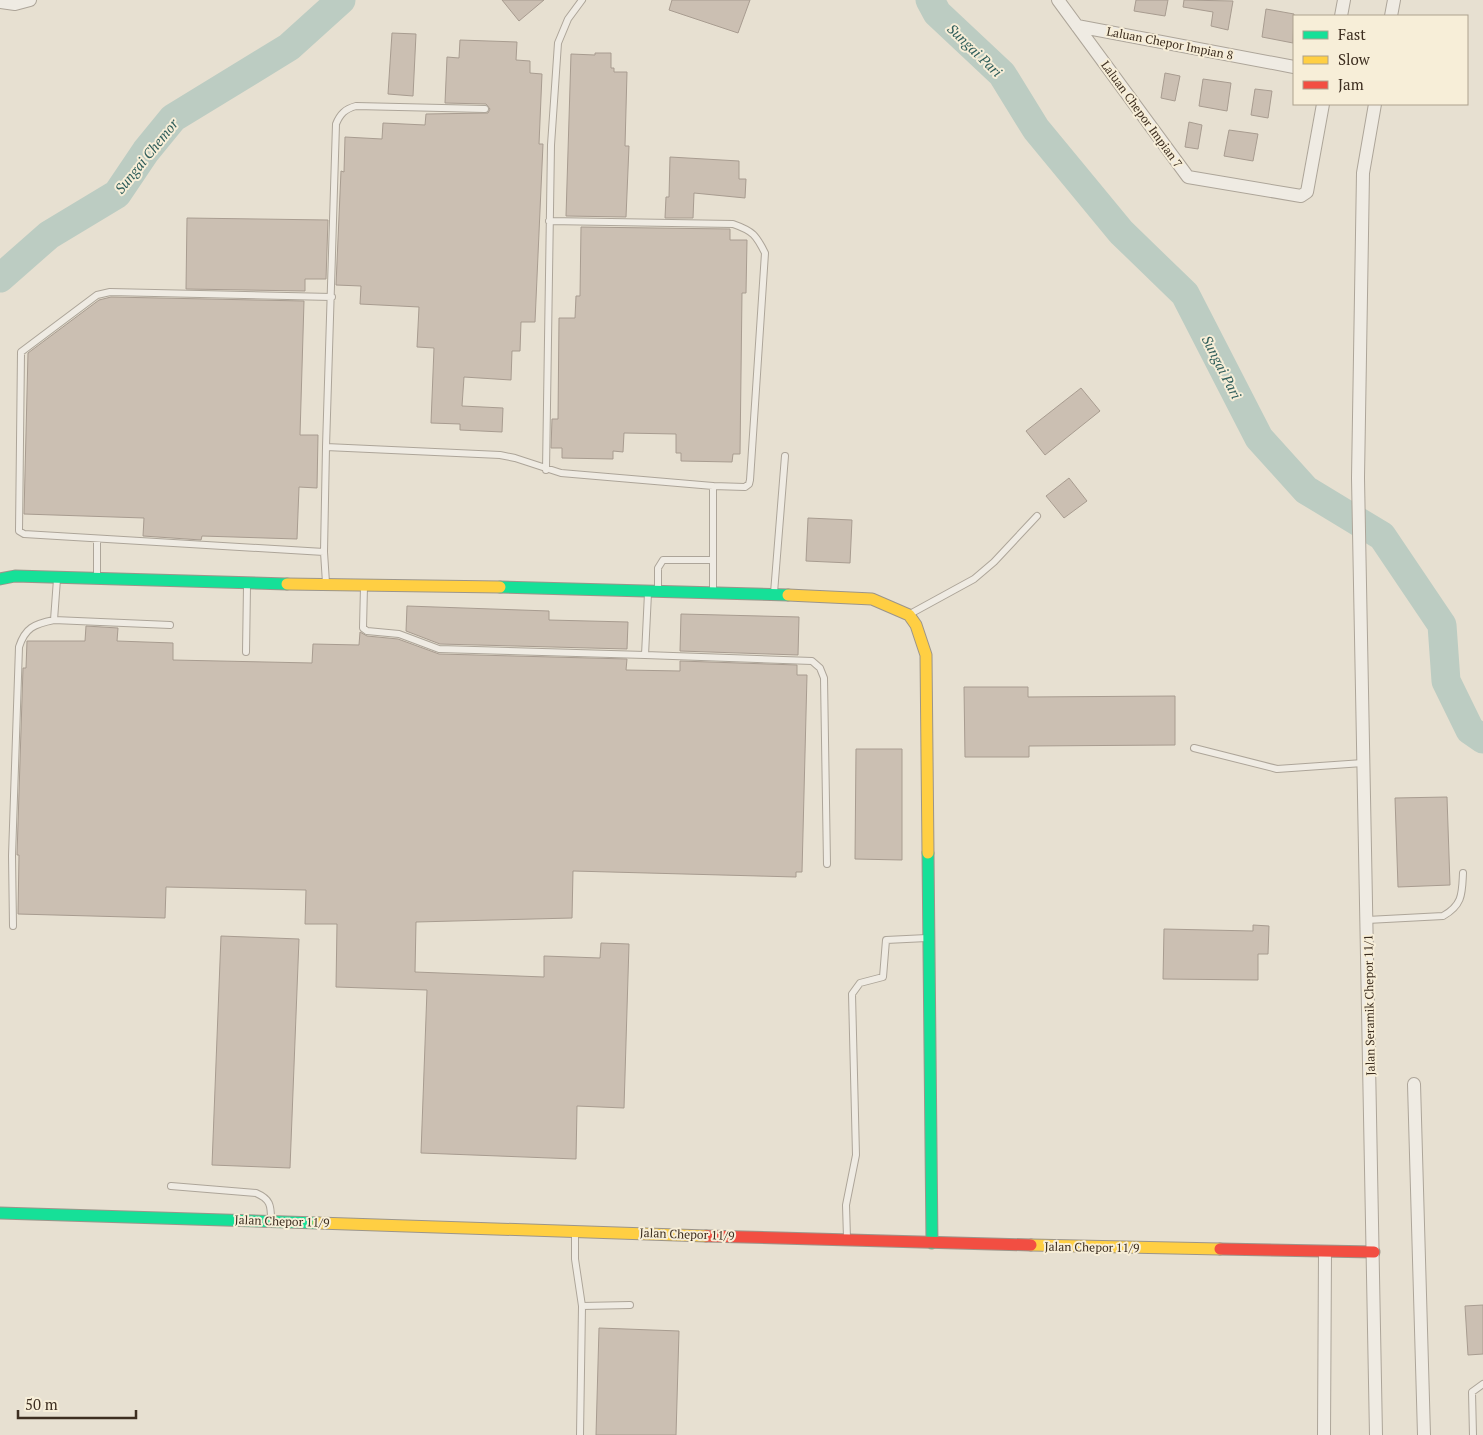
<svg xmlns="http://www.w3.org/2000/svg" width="1483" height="1435" font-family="'PT Serif',serif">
<rect width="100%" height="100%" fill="#e7e0d1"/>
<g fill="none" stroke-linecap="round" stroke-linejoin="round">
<!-- river -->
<path stroke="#bcccc2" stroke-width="29" d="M 930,0 L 937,13 L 1002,74 L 1036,129 L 1121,232 L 1185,294 L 1259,438 L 1306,490 L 1382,536 L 1442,625 L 1446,681 L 1470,730 L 1483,739
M 0,278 L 49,235 L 117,194 L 146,151 L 173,118 L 289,47 L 341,0"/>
</g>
<!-- building -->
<path fill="#cbbfb2" stroke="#a89c90" d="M 502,0 L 544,0 L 519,21 Z
M 672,0 L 750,0 L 738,33 L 669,10 Z
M 1136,0 L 1168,0 L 1165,16 L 1134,11 Z
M 1184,0 L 1233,1 L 1228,30 L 1211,26 L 1213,12 L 1183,7 Z
M 1266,9 L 1294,14 L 1293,43 L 1262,37 Z
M 392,33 L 416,34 L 413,96 L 388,94 Z
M 460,40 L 517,42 L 516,60 L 530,61 L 530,73 L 542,74 L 539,144 L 543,144 L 535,322 L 521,322 L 520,351 L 512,351 L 511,380 L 464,377 L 462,406 L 503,408 L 502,432 L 460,430 L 460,424 L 431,423 L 434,348 L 417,347 L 419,307 L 360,304 L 361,286 L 336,285 L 341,171 L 344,172 L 345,137 L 382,139 L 383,123 L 425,125 L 426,114 L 488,113 L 490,109 L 486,104 L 445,103 L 447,57 L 459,58 Z
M 595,53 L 611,53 L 611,68 L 614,68 L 614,72 L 627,72 L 625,146 L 629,146 L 626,217 L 566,216 L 571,54 L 595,55 Z
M 1165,73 L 1180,76 L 1175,101 L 1161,98 Z
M 1203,79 L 1231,83 L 1227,111 L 1199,106 Z
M 1255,89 L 1272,91 L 1268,118 L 1251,115 Z
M 1189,122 L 1202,125 L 1198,149 L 1185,147 Z
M 1229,130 L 1258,134 L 1253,161 L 1224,156 Z
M 670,157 L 739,161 L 739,179 L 746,179 L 745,198 L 694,193 L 693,218 L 665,218 L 666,197 L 669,197 Z
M 187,218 L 328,220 L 326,279 L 305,279 L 305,291 L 186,289 Z
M 581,227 L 730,229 L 730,240 L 747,240 L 746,293 L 742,293 L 740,454 L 733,454 L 732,462 L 681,461 L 681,453 L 676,453 L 676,434 L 624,433 L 623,452 L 613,451 L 613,459 L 562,458 L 562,448 L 551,448 L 552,419 L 558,419 L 559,318 L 575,318 L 576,296 L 580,296 Z
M 111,297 L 304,301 L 300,435 L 318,435 L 317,488 L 299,487 L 297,539 L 202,536 L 201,540 L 143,536 L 144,518 L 24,514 L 28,353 L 99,300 Z
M 1081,388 L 1100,411 L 1045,455 L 1026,431 Z
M 1069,478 L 1087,501 L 1064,518 L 1046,496 Z
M 808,518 L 852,520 L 850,563 L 806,561 Z
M 407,606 L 549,611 L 549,620 L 628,622 L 627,649 L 440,644 L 406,631 Z
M 681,614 L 799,617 L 798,655 L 680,651 Z
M 86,626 L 118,628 L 117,641 L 173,643 L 173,660 L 312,663 L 313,644 L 359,645 L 360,632 L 367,636 L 398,639 L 439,654 L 627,659 L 626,670 L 680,671 L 680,661 L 797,665 L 797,675 L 807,675 L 802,872 L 796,872 L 796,877 L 573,871 L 572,918 L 416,922 L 415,972 L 544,977 L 544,956 L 600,958 L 601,943 L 629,944 L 624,1108 L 577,1106 L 576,1159 L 421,1153 L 427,990 L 336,987 L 337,924 L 305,924 L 306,890 L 166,887 L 165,918 L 18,914 L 19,855 L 17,855 L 23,668 L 26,668 L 27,641 L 85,641 Z
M 964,687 L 1028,687 L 1028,697 L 1175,696 L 1175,745 L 1029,746 L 1029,757 L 965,757 Z
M 856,749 L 902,749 L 902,860 L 855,859 Z
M 1447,797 L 1450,885 L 1398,887 L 1395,798 Z
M 1253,925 L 1269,926 L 1268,954 L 1258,954 L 1258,980 L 1163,979 L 1164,929 L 1253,931 Z
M 221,936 L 299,939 L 290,1168 L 212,1165 Z
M 1483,1305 L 1483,1354 L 1468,1355 L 1465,1306 Z
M 599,1328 L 679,1331 L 676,1435 L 596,1435 Z"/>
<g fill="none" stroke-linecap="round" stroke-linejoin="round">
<defs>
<path id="lane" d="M 485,109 L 356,106 C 345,109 340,114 336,124 L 326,447 L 500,455 L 515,458 L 561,473 L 713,486 L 713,560
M 549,221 L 733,224 C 753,231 756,235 765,253 L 750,480 L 749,484 L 745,487 L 713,486
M 546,470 L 551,145 L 558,43 L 568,19 L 582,0
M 324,552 L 24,534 L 19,531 L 21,352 L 97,295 L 110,292 L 332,297
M 97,578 L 97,539
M 57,579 L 54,620 L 170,625
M 326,583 L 324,552 L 326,447
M 364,586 L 363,628 L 367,631 L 399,634 L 439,649 L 645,655 L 648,593
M 658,588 L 658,568 L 663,560 L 713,560 L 713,590
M 774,593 L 785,456
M 910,614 L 974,579 L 994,562 L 1037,516
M 246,652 L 247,586
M 645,655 L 812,661 L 820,668 L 824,678 L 827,864
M 1194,748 L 1277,769 L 1363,763
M 1367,920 L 1443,916 C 1463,905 1462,893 1463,873
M 13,926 L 12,856 L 19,647 C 25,628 34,624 54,620
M 171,1186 L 256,1193 C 270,1199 271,1205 271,1219
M 575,1234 L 575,1259 L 582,1306 L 580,1435
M 847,1238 L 846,1205 L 856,1155 L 852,994 L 860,983 L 883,977 L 886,940 L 927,938
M 582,1306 L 630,1305
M 1473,1435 L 1472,1392 L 1483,1384"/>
<path id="street" d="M 1058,0 L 1188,177 L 1301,196 L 1307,192 L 1323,104
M 0,2 L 15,4 L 30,0
M 1341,16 L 1344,0
M 1391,16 L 1394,0
M 1077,26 L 1294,67
M 1375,104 L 1363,173 L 1358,478 L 1376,1435
M 1414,1084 L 1424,1435
M 1324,1435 L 1325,1252"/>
<path id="fast" d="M 0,579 L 15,576 L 287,584
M 500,587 L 788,595
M 928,853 L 932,1243
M 0,1213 L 318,1223"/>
<path id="slow" d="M 287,584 L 500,587
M 788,595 L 872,599 L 909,615 L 916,625 L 926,655 L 928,853
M 318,1223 L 706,1236
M 1031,1245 L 1220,1249"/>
<path id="jam" d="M 706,1236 L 1031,1245
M 1220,1249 L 1374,1252"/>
</defs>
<!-- lane casing -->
<use href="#lane" stroke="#ada599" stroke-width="8"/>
<!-- street casing -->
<use href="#street" stroke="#ada599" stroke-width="14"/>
<!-- fast casing -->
<use href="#fast" stroke="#9c958a" stroke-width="13"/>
<!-- slow casing -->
<use href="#slow" stroke="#9c958a" stroke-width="13"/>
<!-- jam casing -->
<use href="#jam" stroke="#9c958a" stroke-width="13"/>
<!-- lane -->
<use href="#lane" stroke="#efebe3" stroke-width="6"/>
<!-- street -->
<use href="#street" stroke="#efebe3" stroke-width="12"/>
<!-- fast -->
<use href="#fast" stroke="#16e098" stroke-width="11"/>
<!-- slow -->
<use href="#slow" stroke="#ffcf43" stroke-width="11"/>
<!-- jam -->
<use href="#jam" stroke="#f24e42" stroke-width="11"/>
</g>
<g text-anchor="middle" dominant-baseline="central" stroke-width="4" stroke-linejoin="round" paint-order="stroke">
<!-- street labels -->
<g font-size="12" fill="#3d2e20" stroke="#f7eed8">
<text transform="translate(1170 43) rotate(11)">Laluan Chepor Impian 8</text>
<text transform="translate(1142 114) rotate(54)">Laluan Chepor Impian 7</text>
<text transform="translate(1369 1005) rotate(-91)">Jalan Seramik Chepor 11/1</text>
<text transform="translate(282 1221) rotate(2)">Jalan Chepor 11/9</text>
<text transform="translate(687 1234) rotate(2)">Jalan Chepor 11/9</text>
<text transform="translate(1092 1247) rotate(1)">Jalan Chepor 11/9</text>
</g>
<!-- water labels -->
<g font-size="14" font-style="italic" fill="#2f5d5a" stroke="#f7eed8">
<text transform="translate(975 50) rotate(44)">Sungai Pari</text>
<text transform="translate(146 156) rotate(-51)">Sungai Chemor</text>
<text transform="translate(1222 367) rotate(63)">Sungai Pari</text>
</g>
</g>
<!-- legend -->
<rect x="1293" y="15" width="175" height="90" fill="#f7eed8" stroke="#ada18e"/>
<rect x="1303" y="31" width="25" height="8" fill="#16e098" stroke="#ada18e"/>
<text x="1338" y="40" font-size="15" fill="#3d2e20">Fast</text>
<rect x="1303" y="56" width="25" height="8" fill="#ffcf43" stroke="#ada18e"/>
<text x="1338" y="65" font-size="15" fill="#3d2e20">Slow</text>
<rect x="1303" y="81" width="25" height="8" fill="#f24e42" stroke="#ada18e"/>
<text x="1338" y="90" font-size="15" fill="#3d2e20">Jam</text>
<!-- scale -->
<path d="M18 1410v8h118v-8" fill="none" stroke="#3d2e20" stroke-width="2.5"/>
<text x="25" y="1410" font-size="15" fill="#3d2e20" stroke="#f7eed8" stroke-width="4" paint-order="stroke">50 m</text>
</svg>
